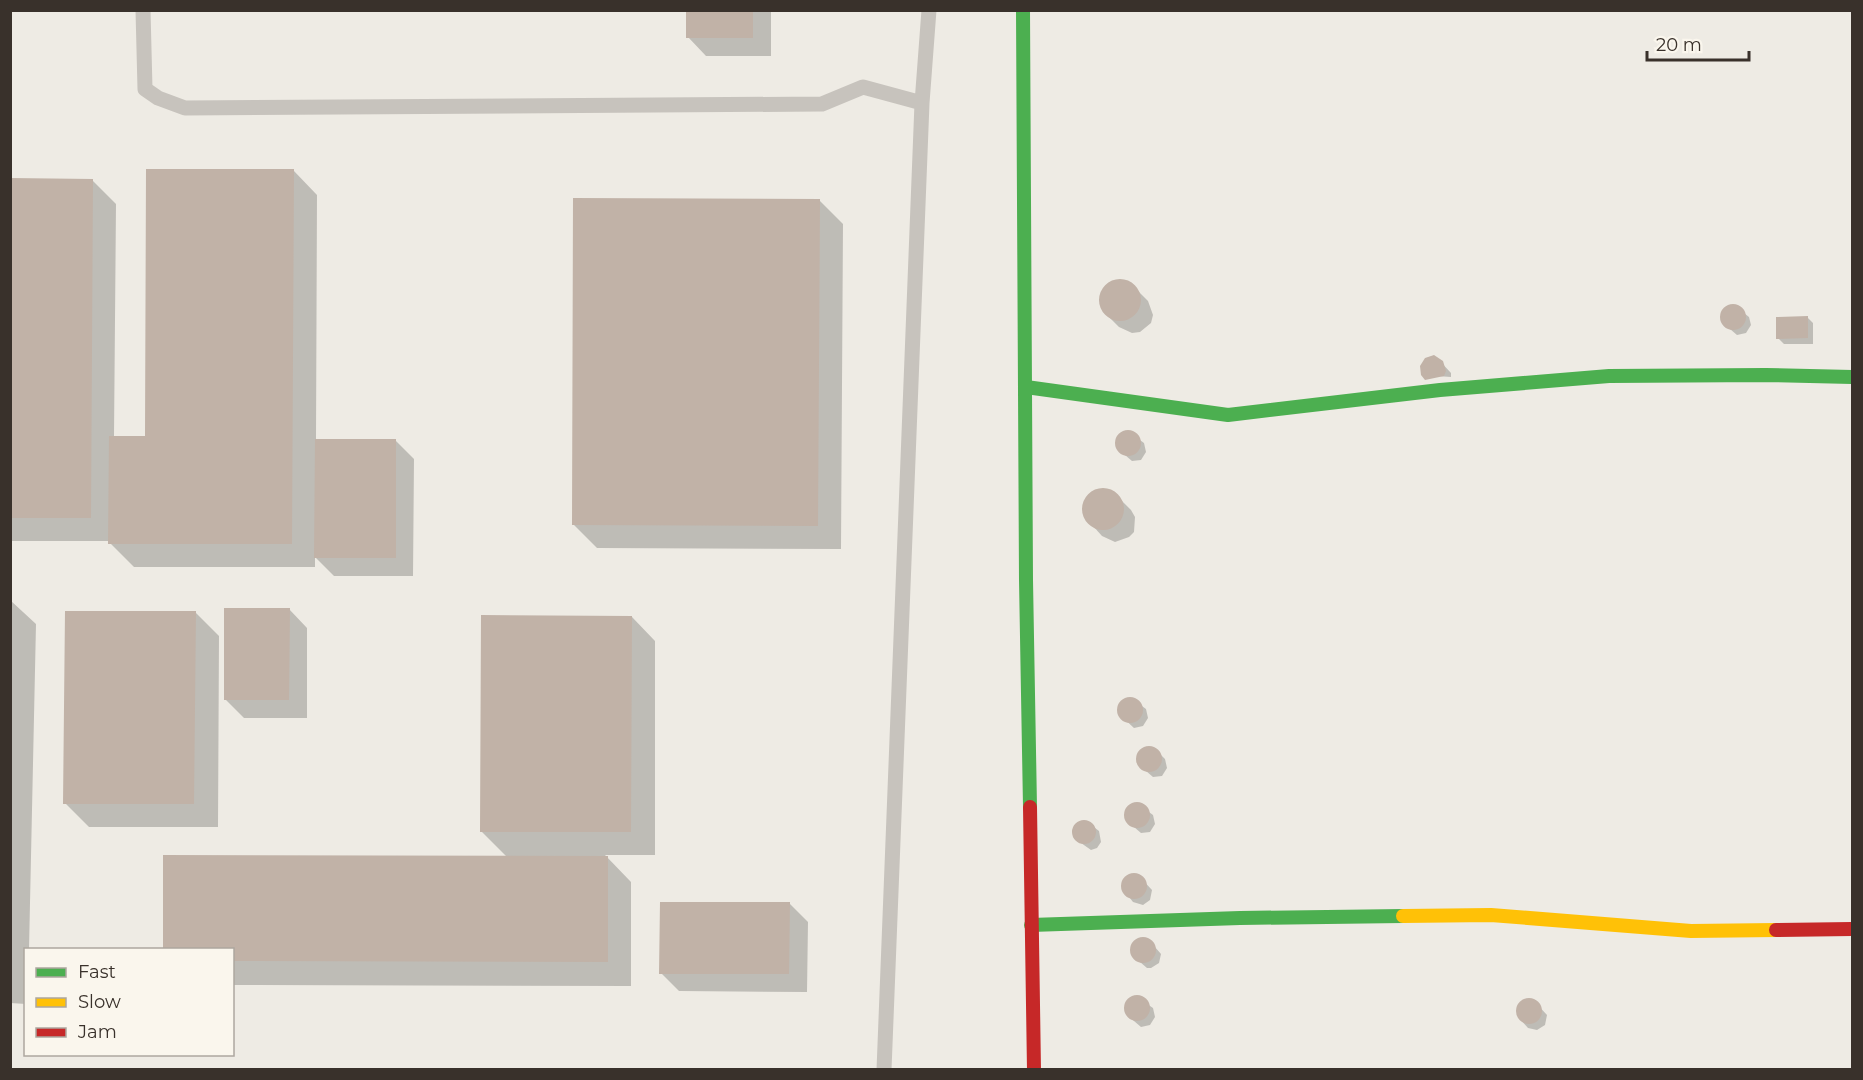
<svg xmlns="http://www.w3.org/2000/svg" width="1863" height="1080" font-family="Montserrat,sans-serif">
<rect width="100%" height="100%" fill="#eeebe4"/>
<!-- shadow -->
<path fill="#0003" d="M 687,10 L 771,10 L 771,56 L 706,56 L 688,37 Z
M 294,171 L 317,195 L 316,441 L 396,441 L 414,459 L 413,576 L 334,576 L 315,557 L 315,567 L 134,567 L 110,543 L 110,541 L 10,541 L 10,180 L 92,180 L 116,204 L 114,437 L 146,437 Z
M 819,200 L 843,224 L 841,549 L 597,548 L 573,524 Z
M 1122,280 L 1130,283 L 1148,301 L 1153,315 L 1151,323 L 1140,332 L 1132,333 L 1119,327 L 1106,314 L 1100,299 L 1102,292 L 1114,281 Z
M 1734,305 L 1749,317 L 1751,325 L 1746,333 L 1737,335 L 1723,323 L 1722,314 L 1726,307 Z
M 1807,317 L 1813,323 L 1813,344 L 1784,344 L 1778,338 Z
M 1438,359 L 1451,373 L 1451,377 L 1423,375 Z
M 1129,432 L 1144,443 L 1146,452 L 1141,460 L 1132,461 L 1118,449 L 1117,441 L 1121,434 Z
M 1106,489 L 1112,492 L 1118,497 L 1131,510 L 1135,517 L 1134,532 L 1129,537 L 1115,542 L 1102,536 L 1084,516 L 1083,508 L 1085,500 L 1091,494 L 1097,490 Z
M 10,600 L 36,624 L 29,950 L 26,950 L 26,1004 L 10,1003 Z
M 289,609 L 307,628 L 307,718 L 244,718 L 225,699 Z
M 195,612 L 219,636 L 218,827 L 89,827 L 65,803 Z
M 632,617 L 655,641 L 655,855 L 605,855 L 631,882 L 631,986 L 232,985 L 232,950 L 508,858 L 481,831 Z
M 1131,698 L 1146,709 L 1148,718 L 1143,726 L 1134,728 L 1120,715 L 1118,707 L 1123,700 Z
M 1150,748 L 1155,749 L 1165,759 L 1167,768 L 1162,776 L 1153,777 L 1139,765 L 1137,757 L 1142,750 Z
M 1138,804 L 1153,815 L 1155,824 L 1150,832 L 1141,833 L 1127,821 L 1126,813 L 1130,806 Z
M 1086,821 L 1099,831 L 1101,842 L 1097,848 L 1091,850 L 1074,838 L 1073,831 L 1079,822 Z
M 1130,875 L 1139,876 L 1152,890 L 1150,900 L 1143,905 L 1133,902 L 1122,888 L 1124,880 Z
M 789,903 L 808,922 L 807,992 L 679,991 L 661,973 Z
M 1139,939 L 1148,939 L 1161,954 L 1159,963 L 1151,968 L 1147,968 L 1133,956 L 1133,944 Z
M 1137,997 L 1153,1008 L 1155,1017 L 1150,1025 L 1141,1027 L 1127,1015 L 1126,1006 L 1130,999 Z
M 1526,1000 L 1534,1001 L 1547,1015 L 1545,1025 L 1537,1030 L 1528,1028 L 1518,1017 L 1519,1005 Z"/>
<!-- building -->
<path fill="#c1b2a7" d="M 686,10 L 753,10 L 753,38 L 686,38 Z
M 146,169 L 294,169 L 292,544 L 108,544 L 109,436 L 145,436 Z
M 10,178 L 93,179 L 91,518 L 10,518 Z
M 573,198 L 820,199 L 818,526 L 572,525 Z
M1099 300a21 21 0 1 1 42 0a21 21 0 1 1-42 0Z
M1720 317a13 13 0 1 1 26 0a13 13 0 1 1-26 0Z
M 1808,316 L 1808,338 L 1776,339 L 1776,317 Z
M 1434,355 L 1443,361 L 1446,371 L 1444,376 L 1425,380 L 1421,375 L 1420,366 L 1425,358 Z
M1115 443a13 13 0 1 1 26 0a13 13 0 1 1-26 0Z
M 315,439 L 396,439 L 396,558 L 314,558 Z
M1082 509a21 21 0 1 1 42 0a21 21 0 1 1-42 0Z
M 224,608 L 290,608 L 289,700 L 224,700 Z
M 65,611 L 196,611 L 194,804 L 63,804 Z
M 481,615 L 632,616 L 631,832 L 480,832 Z
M1117 710a13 13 0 1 1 26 0a13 13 0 1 1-26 0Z
M1136 759a13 13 0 1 1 26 0a13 13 0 1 1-26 0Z
M1124 815a13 13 0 1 1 26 0a13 13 0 1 1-26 0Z
M1072 832a12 12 0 1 1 24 0a12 12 0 1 1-24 0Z
M 163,855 L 608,856 L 608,962 L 232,961 L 232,950 L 163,950 Z
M1121 886a13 13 0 1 1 26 0a13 13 0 1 1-26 0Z
M 660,902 L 790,902 L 789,974 L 659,974 Z
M1130 950a13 13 0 1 1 26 0a13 13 0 1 1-26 0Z
M1124 1008a13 13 0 1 1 26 0a13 13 0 1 1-26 0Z
M1516 1011a13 13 0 1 1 26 0a13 13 0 1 1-26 0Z"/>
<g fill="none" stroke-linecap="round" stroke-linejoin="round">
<!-- lane -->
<path stroke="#c7c3bd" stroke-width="15" d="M 143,10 L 145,89 L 158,98 L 185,108 L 822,104 L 863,87 L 922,103
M 884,1070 L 922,103 L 929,10"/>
<!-- fast -->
<path stroke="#4caf50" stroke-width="14" d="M 1023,10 L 1026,580 L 1030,807
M 1026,387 L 1228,415 L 1440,390 L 1609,376 L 1766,375 L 1852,377
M 1031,925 L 1240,918 L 1403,916"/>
<!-- slow -->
<path stroke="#ffc107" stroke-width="14" d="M 1403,916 L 1491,915 L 1691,931 L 1776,930"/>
<!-- jam -->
<path stroke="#c62828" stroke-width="14" d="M 1030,807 L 1034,1070
M 1776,930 L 1852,929"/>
</g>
<!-- border -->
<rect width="1863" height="1080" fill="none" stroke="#39312b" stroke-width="24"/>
<!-- legend -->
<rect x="24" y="948" width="210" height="108" fill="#faf6ed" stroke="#ada79f" stroke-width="1.5"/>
<rect x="36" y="968" width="30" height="9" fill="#4caf50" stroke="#ada79f" stroke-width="1.5"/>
<text x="78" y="978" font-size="18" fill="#39312b">Fast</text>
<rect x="36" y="998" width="30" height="9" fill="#ffc107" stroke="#ada79f" stroke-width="1.5"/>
<text x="78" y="1008" font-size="18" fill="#39312b">Slow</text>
<rect x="36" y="1028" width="30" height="9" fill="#c62828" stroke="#ada79f" stroke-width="1.5"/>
<text x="78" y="1038" font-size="18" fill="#39312b">Jam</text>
<!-- scale -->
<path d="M1647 51v9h102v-9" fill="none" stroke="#39312b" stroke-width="3"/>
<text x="1656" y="51" font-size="18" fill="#39312b" stroke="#faf6ed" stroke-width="4.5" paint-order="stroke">20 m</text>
</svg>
